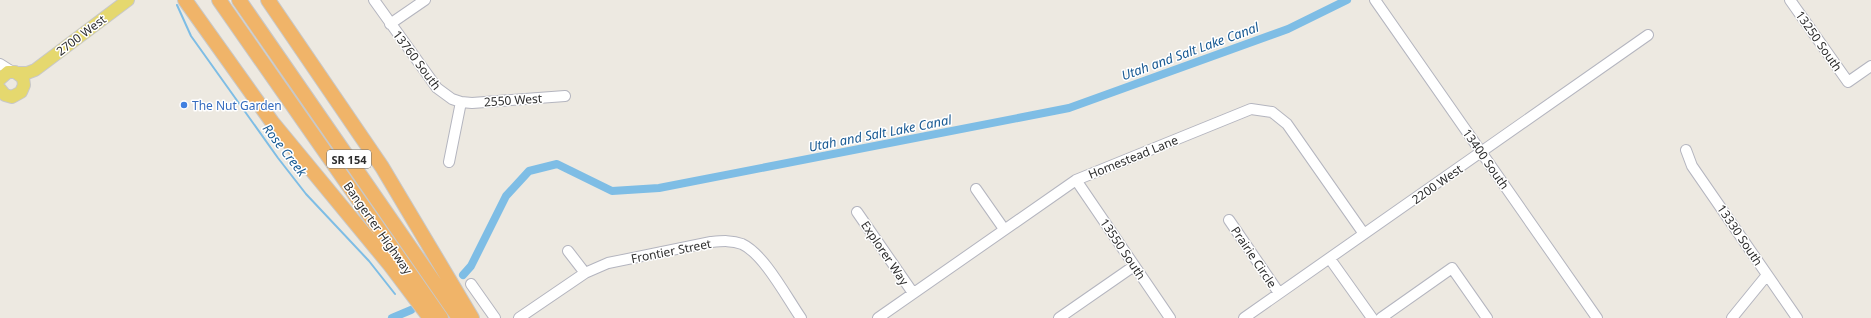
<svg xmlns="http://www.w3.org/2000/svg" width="1871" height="318" font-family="'Noto Sans',sans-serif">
<rect width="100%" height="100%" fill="#ede9e1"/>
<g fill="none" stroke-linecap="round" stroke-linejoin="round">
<!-- stream -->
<path stroke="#7ebde5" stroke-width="2" d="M 177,5 L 191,36 L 278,158 L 306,194 L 369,261 L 395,294"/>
<!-- canal -->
<path stroke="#7ebde5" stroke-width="8" d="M 463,275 L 471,266 L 506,196 L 529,171 L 557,164 L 612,191 L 659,188 L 1069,108 L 1288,29 L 1347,0
M 392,318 L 411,310"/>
<defs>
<path id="minor" d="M 374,0 L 437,88 L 452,99 L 461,102 L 472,103 L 565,96
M 1375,0 L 1597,318
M 1790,0 L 1848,82 L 1871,66
M 390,24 L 425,0
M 0,64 L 11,71
M 1686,150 L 1692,166 L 1797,318
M 449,162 L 461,102
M 1076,180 L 1170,318
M 976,189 L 1004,229
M 857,212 L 913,293
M 1229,220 L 1279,293
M 568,251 L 585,273
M 1330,259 L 1372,318
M 471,284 L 495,318
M 519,318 L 585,273 L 608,263 L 711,242 C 722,241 732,240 742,244 C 764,254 787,298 801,318
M 878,318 L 1076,180 L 1251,109 L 1272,112 L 1287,124 L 1364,234
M 1059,318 L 1134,266
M 1244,318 L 1648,35
M 1381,318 L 1452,268 L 1487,318
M 1732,318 L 1767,275"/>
<path id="major" d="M 18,73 L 27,73 L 35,70 L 128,0
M 0,79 L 8,72 L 15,72 L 23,78 L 24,85 L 21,92 L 12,97 L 5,95 L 0,89"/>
<path id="highway" d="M 185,0 L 272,122 L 390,265 L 430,318
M 219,0 L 441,318
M 239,0 L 459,318
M 268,0 L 382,167 L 472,318"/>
</defs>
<!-- minor casing -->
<use href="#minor" stroke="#b4b5bf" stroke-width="12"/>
<!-- major casing -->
<use href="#major" stroke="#c8c8c8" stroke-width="14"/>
<!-- highway casing -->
<use href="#highway" stroke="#c8c8c8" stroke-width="16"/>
<!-- minor -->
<use href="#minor" stroke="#fff" stroke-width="10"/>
<!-- major -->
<use href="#major" stroke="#e5d86e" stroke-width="12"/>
<!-- highway -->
<use href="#highway" stroke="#f0b469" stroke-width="14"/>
</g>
<!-- markers -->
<circle fill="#3f7fe0" stroke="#fff" stroke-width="1.5" cx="184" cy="105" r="4"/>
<g text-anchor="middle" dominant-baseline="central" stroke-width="3" stroke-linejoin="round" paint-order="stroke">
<!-- shield labels -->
<rect fill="#fff" stroke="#6c6c6c" stroke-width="1" x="327" y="150" width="44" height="18" rx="3"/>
<g font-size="11" font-weight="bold" fill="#2d2d2d">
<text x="349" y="159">SR 154</text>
</g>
<!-- street labels -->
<g font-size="12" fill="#2d2d2d" stroke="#fff">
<text transform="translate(81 35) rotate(-37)">2700 West</text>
<text transform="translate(1819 41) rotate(55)">13250 South</text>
<text transform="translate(417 60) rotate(53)">13760 South</text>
<text transform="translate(513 100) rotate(-4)">2550 West</text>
<text transform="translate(1133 157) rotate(-22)">Homestead Lane</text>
<text transform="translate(1486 159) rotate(55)">13400 South</text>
<text transform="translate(1437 184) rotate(-35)">2200 West</text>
<text transform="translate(378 228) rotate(55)">Bangerter Highway</text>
<text transform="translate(1740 235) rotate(56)">13330 South</text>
<text transform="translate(1123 249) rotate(56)">13550 South</text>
<text transform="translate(671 251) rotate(-11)">Frontier Street</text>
<text transform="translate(885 253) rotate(56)">Explorer Way</text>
<text transform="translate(1254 257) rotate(56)">Prairie Circle</text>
</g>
<!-- shop labels -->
<g font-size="12" fill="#366cbe" stroke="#fff" text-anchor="start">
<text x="192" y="105">The Nut Garden</text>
</g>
<!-- water labels -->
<g font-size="13" font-style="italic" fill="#1a5b94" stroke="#fff">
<text transform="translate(1190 51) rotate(-20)">Utah and Salt Lake Canal</text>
<text transform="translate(880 133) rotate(-11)">Utah and Salt Lake Canal</text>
<text transform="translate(285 150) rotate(52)">Rose Creek</text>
</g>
</g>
</svg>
